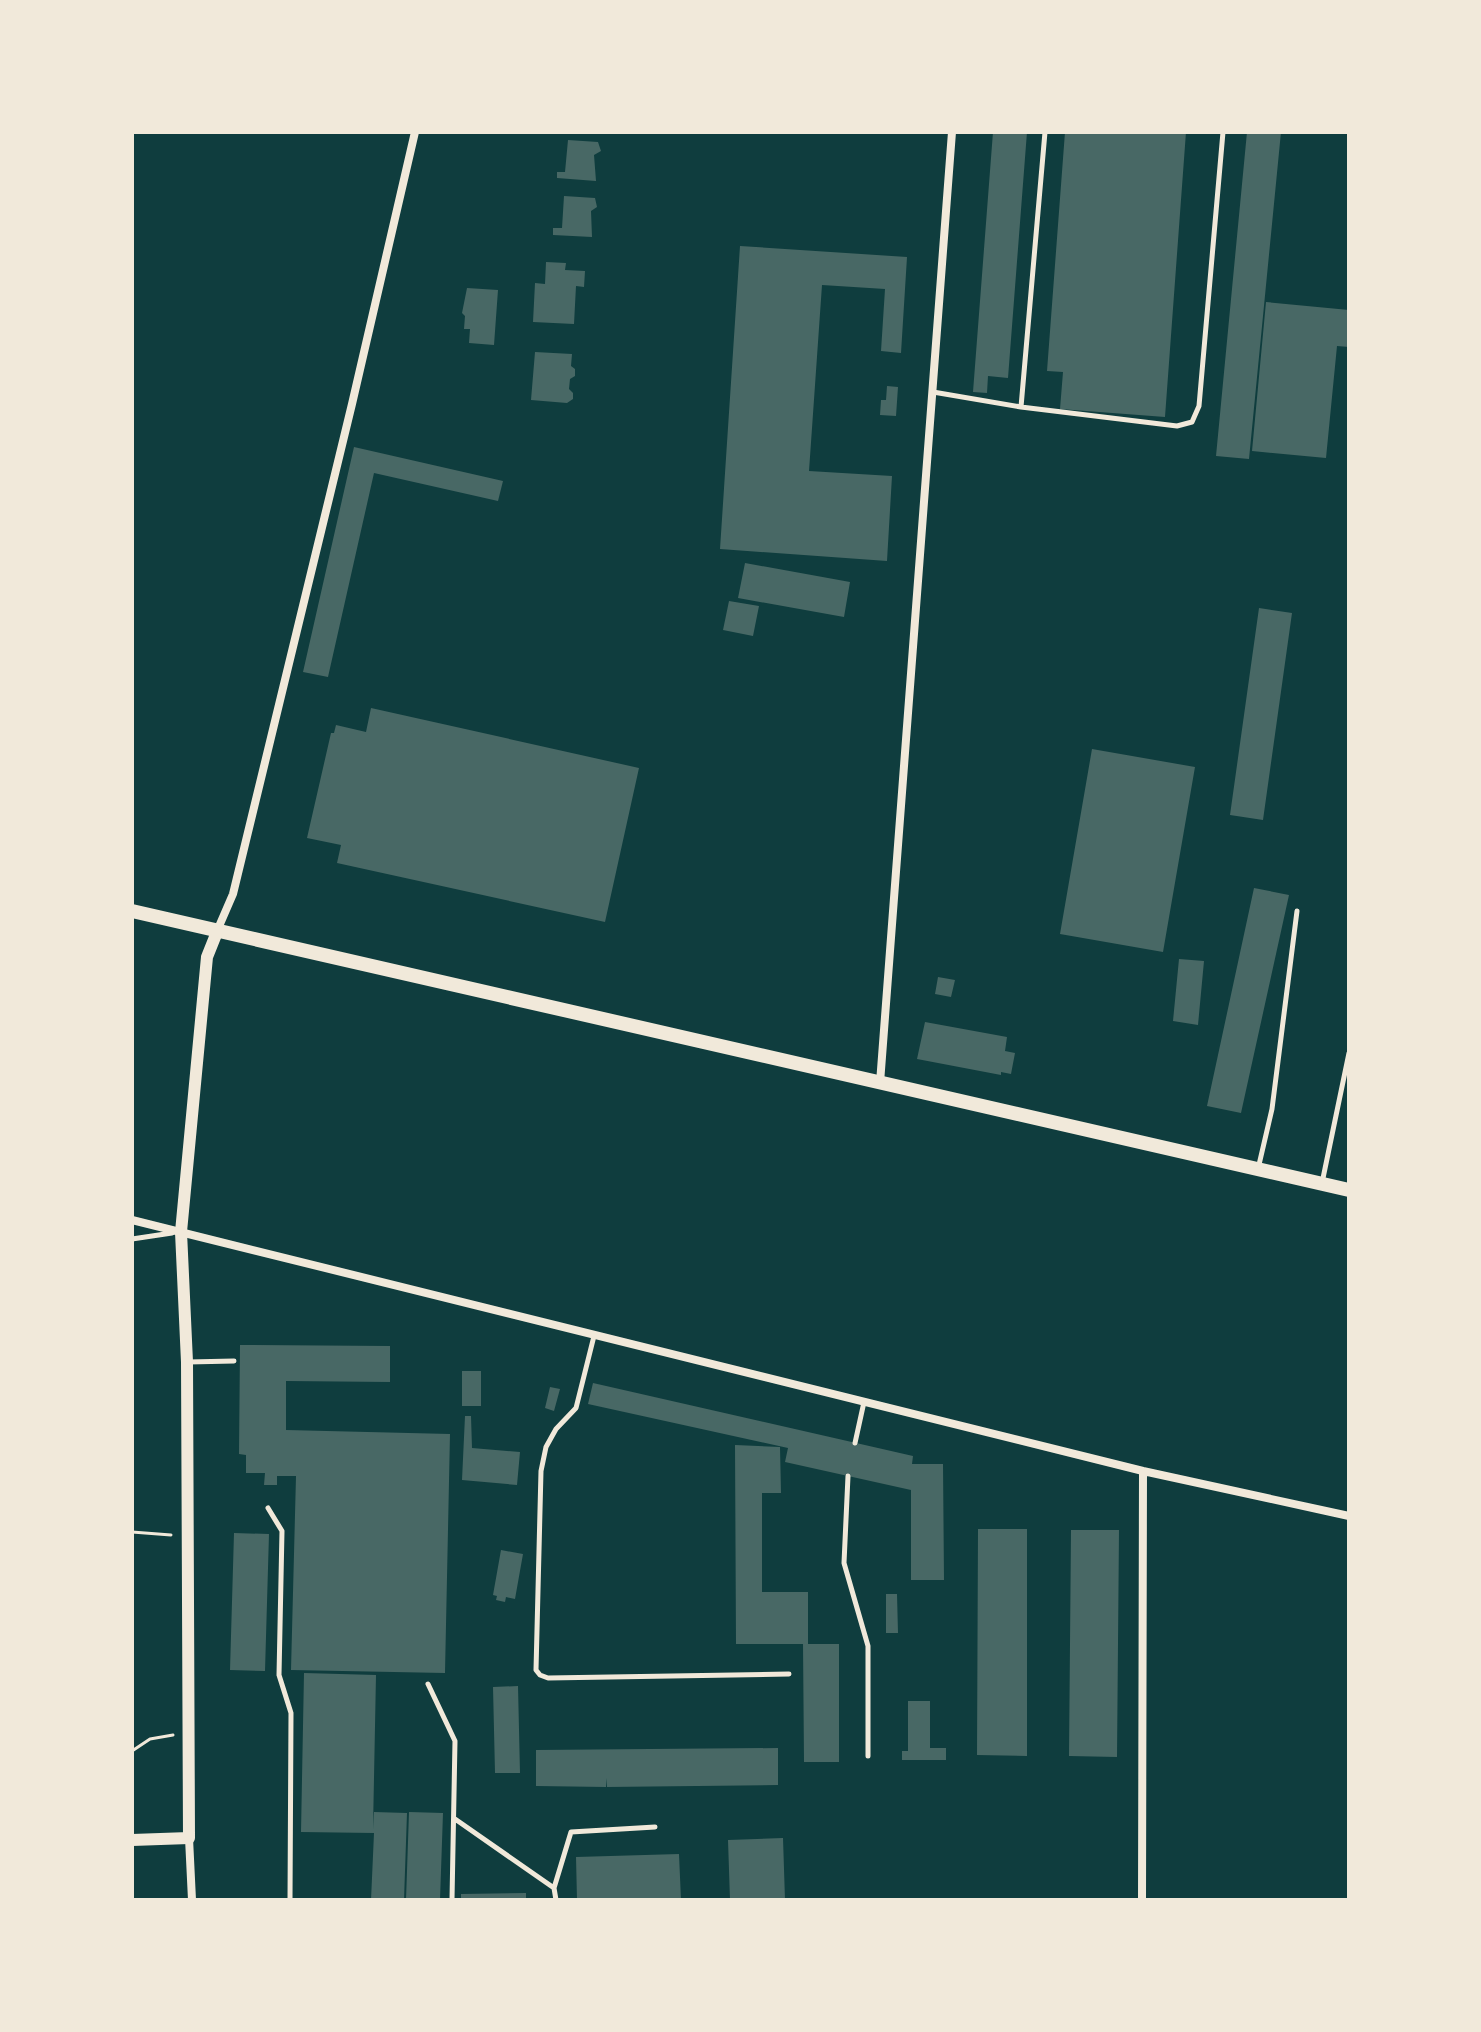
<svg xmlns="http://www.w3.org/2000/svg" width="1481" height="2032" font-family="'Roboto Condensed',sans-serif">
<rect width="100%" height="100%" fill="#0f3d3e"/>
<!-- building -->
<path fill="#486865" d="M 993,132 L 1027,132 L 1008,378 L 988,376 L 987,393 L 973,392 Z
M 1065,132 L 1186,132 L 1165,417 L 1060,409 L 1063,372 L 1047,371 Z
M 1247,132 L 1281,132 L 1249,459 L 1216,456 Z
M 568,140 L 598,142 L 601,151 L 594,155 L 596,181 L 557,178 L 557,172 L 565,172 Z
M 564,196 L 595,198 L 597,207 L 591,211 L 592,237 L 553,235 L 553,228 L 562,228 Z
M 740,246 L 907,257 L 901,353 L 881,351 L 885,289 L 822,285 L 809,471 L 892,476 L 887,561 L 720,549 Z
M 546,262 L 566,263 L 565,270 L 585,271 L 584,287 L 576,286 L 574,324 L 533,322 L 535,283 L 545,284 Z
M 467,288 L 498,290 L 494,345 L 469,343 L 470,329 L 464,329 L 465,316 L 462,313 Z
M 1266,302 L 1349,310 L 1349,347 L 1337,346 L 1326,458 L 1252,451 Z
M 535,352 L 572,354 L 571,366 L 575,369 L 575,376 L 570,379 L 569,389 L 573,393 L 573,399 L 567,403 L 531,400 Z
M 887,386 L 898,387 L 896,416 L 880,415 L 881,400 L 886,400 Z
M 354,447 L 503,481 L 498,501 L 374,473 L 328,677 L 303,672 Z
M 745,563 L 850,582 L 844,617 L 738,598 Z
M 729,601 L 759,606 L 753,636 L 723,630 Z
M 1259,608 L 1292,613 L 1263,820 L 1230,815 Z
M 371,708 L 639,768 L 605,922 L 337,863 L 341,845 L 307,838 L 331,733 L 334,733 L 336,725 L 366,732 Z
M 1092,749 L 1195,767 L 1163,952 L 1060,934 Z
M 1254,888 L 1289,895 L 1241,1113 L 1207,1106 Z
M 1179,959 L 1204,961 L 1198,1025 L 1173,1021 Z
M 938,977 L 955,980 L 951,997 L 935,994 Z
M 925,1022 L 1007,1037 L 1005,1051 L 1015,1053 L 1011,1074 L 1001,1072 L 1001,1075 L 917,1059 Z
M 240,1345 L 390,1346 L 390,1382 L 286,1381 L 286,1430 L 450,1434 L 445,1673 L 291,1670 L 296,1476 L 277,1476 L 277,1485 L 264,1485 L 265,1473 L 246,1473 L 246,1455 L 239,1454 Z
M 462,1371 L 481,1371 L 481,1406 L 462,1406 Z
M 593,1383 L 913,1456 L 912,1464 L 943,1464 L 944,1580 L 911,1580 L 911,1490 L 785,1462 L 788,1448 L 588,1404 Z
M 550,1387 L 560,1389 L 554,1411 L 545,1408 Z
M 465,1416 L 471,1416 L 472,1448 L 520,1452 L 517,1485 L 462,1480 Z
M 735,1445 L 780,1447 L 781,1493 L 762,1493 L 762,1592 L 808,1592 L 808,1644 L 839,1644 L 839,1762 L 804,1762 L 803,1644 L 736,1644 Z
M 978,1529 L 1027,1529 L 1027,1756 L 977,1755 Z
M 1071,1530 L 1119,1530 L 1117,1757 L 1069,1756 Z
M 234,1533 L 269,1534 L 265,1671 L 230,1670 Z
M 501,1550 L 523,1554 L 515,1599 L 506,1597 L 505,1602 L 496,1600 L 497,1596 L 493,1595 Z
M 886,1594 L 897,1594 L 898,1633 L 886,1633 Z
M 304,1673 L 376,1675 L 373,1829 L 374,1812 L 407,1813 L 404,1900 L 371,1900 L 374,1833 L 301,1832 Z
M 518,1686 L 520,1773 L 495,1773 L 493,1687 Z
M 908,1701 L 930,1701 L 930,1748 L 946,1748 L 946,1760 L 902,1760 L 902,1751 L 908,1751 Z
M 778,1748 L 778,1785 L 607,1787 L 606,1778 L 606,1787 L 536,1786 L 536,1750 Z
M 409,1812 L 443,1813 L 440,1900 L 406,1900 Z
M 783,1838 L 785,1900 L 730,1900 L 728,1840 Z
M 679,1854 L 681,1900 L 577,1900 L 576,1857 Z
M 526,1893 L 526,1900 L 461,1900 L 461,1894 Z"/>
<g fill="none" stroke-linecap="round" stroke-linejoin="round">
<!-- path -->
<path stroke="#f1e9da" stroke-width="3" d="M 132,1532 L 171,1535
M 132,1751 L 150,1739 L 173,1735"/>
<!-- service -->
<path stroke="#f1e9da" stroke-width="5" d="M 933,392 L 1021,407 L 1177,426 L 1192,422 L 1199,406 L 1223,132
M 1021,407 L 1045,132
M 1258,1169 L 1272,1109 L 1297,911
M 1322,1183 L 1349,1053
M 132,1239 L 172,1233
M 594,1336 L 576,1408 L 556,1429 L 546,1447 L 541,1471 L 536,1670 L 540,1675 L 548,1678 L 789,1674
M 188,1362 L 234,1361
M 855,1443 L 864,1402
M 848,1476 L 844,1563 L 868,1646 L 868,1756
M 268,1508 L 282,1531 L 279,1675 L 291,1713 L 290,1900
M 428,1684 L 455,1741 L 452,1900
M 455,1819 L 554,1888 L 556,1900
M 554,1888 L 571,1832 L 655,1827"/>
<!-- minor -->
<path stroke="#f1e9da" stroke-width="8" d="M 217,931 L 233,894 L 352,404 L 415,132
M 880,1083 L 952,132
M 132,1220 L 1143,1471 L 1349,1516
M 189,1838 L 192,1900
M 1142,1900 L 1143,1471"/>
<!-- tertiary -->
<path stroke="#f1e9da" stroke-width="12" d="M 132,1840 L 189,1838 L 187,1362 L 181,1232 L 207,957 L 217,932"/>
<!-- secondary -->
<path stroke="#f1e9da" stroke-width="14" d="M 132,911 L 1349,1190"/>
</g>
<!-- border -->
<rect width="1481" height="2032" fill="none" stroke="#f1e9da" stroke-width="268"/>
</svg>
